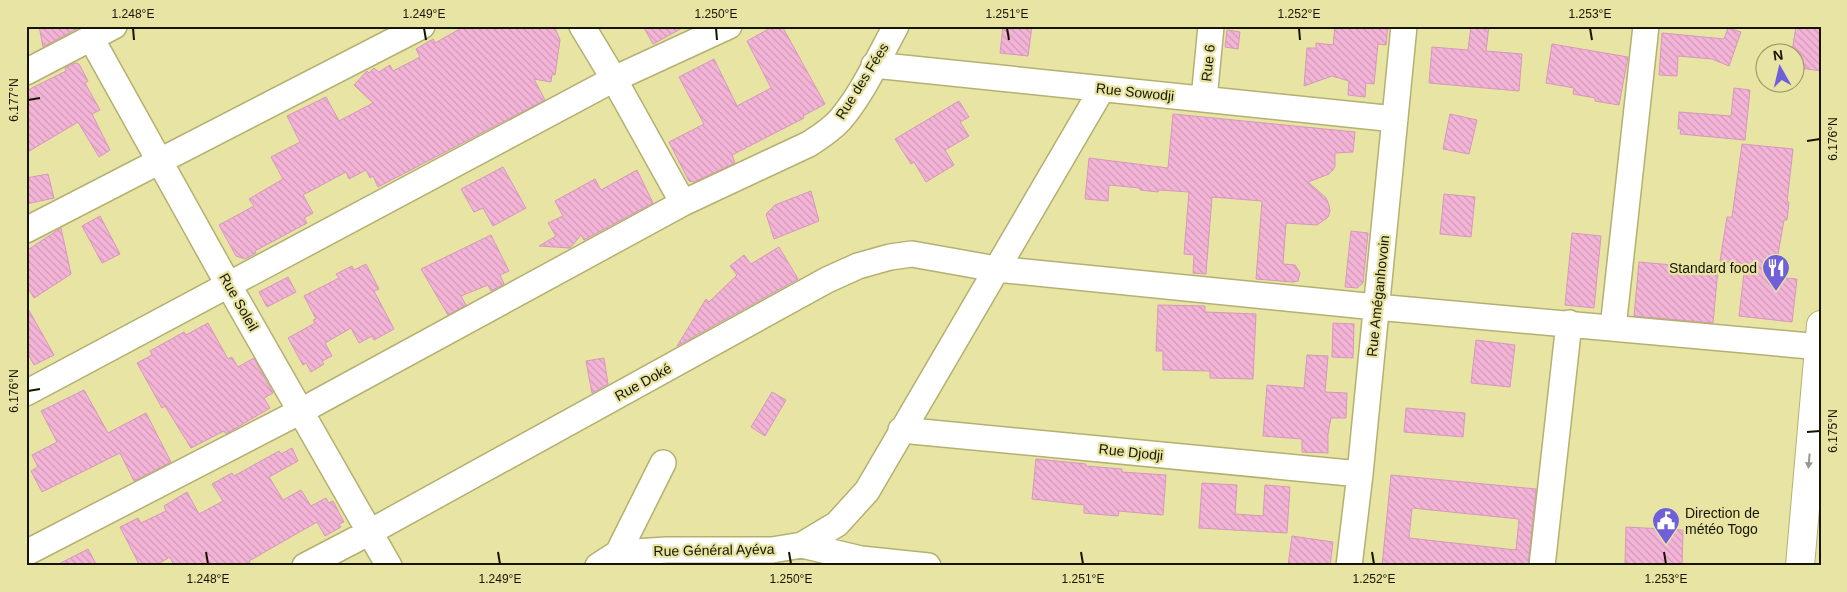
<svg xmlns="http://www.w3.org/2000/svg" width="1847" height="592" font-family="Helvetica,sans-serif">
<defs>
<pattern id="building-back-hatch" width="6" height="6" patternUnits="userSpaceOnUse" patternTransform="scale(1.25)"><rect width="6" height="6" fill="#f4b4d7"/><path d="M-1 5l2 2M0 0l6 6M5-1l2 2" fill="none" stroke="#d09ab7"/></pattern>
</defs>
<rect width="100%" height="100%" fill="#e8e4a3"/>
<!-- building -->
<path fill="url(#building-back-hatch)" stroke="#d599ba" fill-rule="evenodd" d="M 39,26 L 82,26 L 43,47 Z
M 465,26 L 554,26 L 560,40 L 555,75 L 552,74 L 551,82 L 534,79 L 545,100 L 378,187 L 373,176 L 370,178 L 366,170 L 349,179 L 346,172 L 303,195 L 313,213 L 304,218 L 307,223 L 255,251 L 256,253 L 245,259 L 236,256 L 219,225 L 254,206 L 249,199 L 283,179 L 271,157 L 300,142 L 287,116 L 326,97 L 339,121 L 373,103 L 354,85 L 367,71 L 369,73 L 374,68 L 379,72 L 390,65 L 393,71 L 420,57 L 416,49 L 433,39 L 435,43 Z
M 643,26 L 686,26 L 653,44 Z
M 774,26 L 782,26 L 825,104 L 803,116 L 804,118 L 732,155 L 735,163 L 694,182 L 689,181 L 669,142 L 704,124 L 679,77 L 714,59 L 737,106 L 771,88 L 747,41 Z
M 1003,26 L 1032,26 L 1028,56 L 1000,53 Z
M 1335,26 L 1388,26 L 1386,45 L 1378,44 L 1374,84 L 1366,83 L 1365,97 L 1348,95 L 1349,81 L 1332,76 L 1304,86 L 1307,48 L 1316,48 L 1316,43 L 1333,45 Z
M 1471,26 L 1489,26 L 1486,51 L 1522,54 L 1519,91 L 1429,83 L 1432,47 L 1468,50 Z
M 1796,26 L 1821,29 L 1821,71 L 1794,67 L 1794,52 L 1792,52 Z
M 1728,28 L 1741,32 L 1729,66 L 1712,59 L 1678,56 L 1677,76 L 1659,75 L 1662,33 L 1724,39 Z
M 1227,30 L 1240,32 L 1238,49 L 1225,47 Z
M 1552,44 L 1628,57 L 1619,105 L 1595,101 L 1595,98 L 1573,94 L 1574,88 L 1546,83 Z
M 75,63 L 79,64 L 88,81 L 85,83 L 100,110 L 92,114 L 110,150 L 99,157 L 78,122 L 26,153 L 26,91 L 66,71 L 65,68 Z
M 1734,88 L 1750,90 L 1745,140 L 1680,134 L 1681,129 L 1678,129 L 1679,112 L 1731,116 Z
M 959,101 L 969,117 L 960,122 L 969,136 L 945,150 L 954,165 L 926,182 L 914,162 L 911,164 L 895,139 Z
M 1173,114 L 1355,132 L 1353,152 L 1335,153 L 1335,166 L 1333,170 L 1329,174 L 1308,182 L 1326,198 L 1329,205 L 1330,211 L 1328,217 L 1317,225 L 1286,223 L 1283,264 L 1295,265 L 1300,273 L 1298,281 L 1293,282 L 1256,279 L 1262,201 L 1212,197 L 1206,274 L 1193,273 L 1194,255 L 1184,254 L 1189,192 L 1159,190 L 1158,192 L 1140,190 L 1140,188 L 1109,185 L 1108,201 L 1085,199 L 1089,158 L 1168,168 Z
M 1450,114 L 1477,120 L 1469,154 L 1443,149 Z
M 1742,144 L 1793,149 L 1787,202 L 1789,202 L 1787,220 L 1784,220 L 1774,277 L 1797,279 L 1792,322 L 1739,316 L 1745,264 L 1720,261 L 1727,217 L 1732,217 Z
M 503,167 L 526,208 L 493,226 L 483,208 L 474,212 L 461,189 Z
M 637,170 L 653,203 L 584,240 L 581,235 L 570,248 L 539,246 L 556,236 L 548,223 L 563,216 L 555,201 L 595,179 L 601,190 Z
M 48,174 L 54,198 L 26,204 L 26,178 Z
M 811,191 L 819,221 L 774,239 L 766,214 L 775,205 Z
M 1444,194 L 1475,197 L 1471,237 L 1440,234 Z
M 100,216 L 120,254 L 102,263 L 82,226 Z
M 61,228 L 71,274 L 34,298 L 26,285 L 26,251 Z
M 1351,231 L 1368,233 L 1363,283 L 1357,288 L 1345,287 Z
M 1572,233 L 1601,236 L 1594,308 L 1565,305 Z
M 491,235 L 509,271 L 500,275 L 504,284 L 491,291 L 488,285 L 461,296 L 466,305 L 448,315 L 421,269 Z
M 779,247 L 798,279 L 677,346 L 706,299 L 709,302 L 737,275 L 730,266 L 744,255 L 751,264 Z
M 1639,262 L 1718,269 L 1713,323 L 1634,316 Z
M 366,264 L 379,289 L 374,291 L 394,329 L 374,340 L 372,336 L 359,343 L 351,328 L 325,343 L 332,356 L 322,361 L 324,364 L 311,372 L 306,363 L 303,365 L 288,338 L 315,323 L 313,320 L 316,319 L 304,296 L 339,278 L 336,274 L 352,266 L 354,270 Z
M 288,277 L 296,292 L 267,307 L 259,292 Z
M 26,305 L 54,355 L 34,365 L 26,350 Z
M 1158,305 L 1205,306 L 1205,312 L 1256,314 L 1253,379 L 1210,378 L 1210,371 L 1163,370 L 1163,351 L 1156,351 Z
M 208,323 L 228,359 L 232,357 L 238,367 L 254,358 L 273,393 L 264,398 L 270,408 L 226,434 L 224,431 L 191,448 L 165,406 L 162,408 L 137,363 L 152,355 L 150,351 L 184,332 L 186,335 Z
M 1333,323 L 1354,324 L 1353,358 L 1332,357 Z
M 1476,340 L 1515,345 L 1510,387 L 1471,383 Z
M 1307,355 L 1328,356 L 1325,392 L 1347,393 L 1346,418 L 1331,418 L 1328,434 L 1328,453 L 1302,452 L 1302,439 L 1263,436 L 1267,385 L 1304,388 Z
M 604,358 L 608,384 L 592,393 L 586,361 Z
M 84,390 L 108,433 L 146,413 L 171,462 L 134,481 L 120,453 L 42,492 L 31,471 L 38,467 L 32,455 L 57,442 L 41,411 Z
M 772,392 L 786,400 L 765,436 L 751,427 Z
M 1406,408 L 1465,413 L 1463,437 L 1404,432 Z
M 292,448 L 298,461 L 269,477 L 283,500 L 301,490 L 311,506 L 326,498 L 329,503 L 333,501 L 344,522 L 339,524 L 341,527 L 325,536 L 317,522 L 249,561 L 252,566 L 174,566 L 170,557 L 154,566 L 140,566 L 120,527 L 138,518 L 141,523 L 166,511 L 164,506 L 187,492 L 199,514 L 223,501 L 212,484 L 232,473 L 234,476 L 279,451 L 281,454 Z
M 1036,459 L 1086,464 L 1086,466 L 1122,469 L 1122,472 L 1166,475 L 1163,515 L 1119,511 L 1118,516 L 1084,513 L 1084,505 L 1032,499 Z
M 1391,475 L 1536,489 L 1528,566 L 1382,566 ZM 1412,508 L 1519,519 L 1516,550 L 1409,538 Z
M 1202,483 L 1237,485 L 1235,514 L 1263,516 L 1265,485 L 1290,487 L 1287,533 L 1199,528 Z
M 1626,527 L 1683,530 L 1682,566 L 1625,564 Z
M 1292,536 L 1333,542 L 1330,566 L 1288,566 Z
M 88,549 L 97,566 L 55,566 Z"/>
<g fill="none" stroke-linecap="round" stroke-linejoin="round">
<defs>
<path id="minor" d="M 582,26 L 614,79 L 683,203
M 91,38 L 229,286 L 389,566
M 874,65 L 1395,119
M 26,72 L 114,26
M 1204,99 L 1211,26
M 26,230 L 422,26
M 1613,328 L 1646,26
M 26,393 L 614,79 L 729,26
M 901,430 L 1360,474
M 802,545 L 837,524 L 867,491 L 1102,89
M 26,553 L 301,411 L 683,203 L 809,144 C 820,137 831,130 840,120 C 863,93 879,57 896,26
M 618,553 L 667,550 L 772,550 L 802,545 L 861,559 L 928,566
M 305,566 L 370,532 L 827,280 L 858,266 L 890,257 L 912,254 L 996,269 L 1376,307 L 1821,347
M 598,566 L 618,553 L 663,463
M 1349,566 L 1360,474 L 1404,26
M 1542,566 L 1569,323"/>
<path id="major" d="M 1800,566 L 1821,325"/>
</defs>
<!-- minor casing -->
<use href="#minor" stroke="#b4b071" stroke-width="28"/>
<!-- major casing -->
<use href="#major" stroke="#b4b071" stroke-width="30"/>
<!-- minor -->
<use href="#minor" stroke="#fff" stroke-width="25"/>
<!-- major -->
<use href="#major" stroke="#fff" stroke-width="28"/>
</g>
<!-- one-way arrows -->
<defs><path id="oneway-solid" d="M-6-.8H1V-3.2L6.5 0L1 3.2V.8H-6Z" transform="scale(1.25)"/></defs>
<use fill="#97968c" href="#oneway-solid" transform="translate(1809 461) rotate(95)"/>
<!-- ticks -->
<path fill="none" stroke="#171500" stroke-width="2" d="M 133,28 L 134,40M 424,28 L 426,40M 716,28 L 717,40M 1007,28 L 1009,40M 1299,28 L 1300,40M 1590,28 L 1592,40M 28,100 L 40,98M 1807,141 L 1820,139M 28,391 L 40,389M 1807,432 L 1820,431M 206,552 L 208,564M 498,552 L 500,564M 789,552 L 791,564M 1081,552 L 1083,564M 1372,552 L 1374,564M 1664,552 L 1666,564"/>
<!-- icons -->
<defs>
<symbol id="restaurant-pin" viewBox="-11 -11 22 30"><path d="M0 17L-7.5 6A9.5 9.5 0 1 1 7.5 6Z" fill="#6f5fd9" stroke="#e8e4a3"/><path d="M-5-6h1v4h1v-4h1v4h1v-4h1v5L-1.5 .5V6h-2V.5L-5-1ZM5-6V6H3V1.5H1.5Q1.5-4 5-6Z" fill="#fff"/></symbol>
<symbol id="civic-pin" viewBox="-11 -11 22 30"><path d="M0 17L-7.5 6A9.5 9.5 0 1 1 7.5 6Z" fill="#6f5fd9" stroke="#e8e4a3"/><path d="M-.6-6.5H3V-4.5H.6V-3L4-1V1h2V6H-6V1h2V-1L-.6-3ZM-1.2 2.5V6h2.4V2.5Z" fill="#fff"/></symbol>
</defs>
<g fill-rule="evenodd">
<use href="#restaurant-pin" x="1760" y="252" width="32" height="43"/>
<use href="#civic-pin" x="1650" y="505" width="32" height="43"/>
</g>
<g text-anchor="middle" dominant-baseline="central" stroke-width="4.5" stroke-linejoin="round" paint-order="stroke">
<!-- street labels -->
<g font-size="14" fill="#171500" stroke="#e8e4a3">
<text transform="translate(1208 63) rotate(-84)">Rue 6</text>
<text transform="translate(862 81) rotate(-58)">Rue des Fées</text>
<text transform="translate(1135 92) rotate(6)">Rue Sowodji</text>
<text transform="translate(1378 296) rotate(-84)">Rue Améganhovoin</text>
<text transform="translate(239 302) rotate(60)">Rue Soleil</text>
<text transform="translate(643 382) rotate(-29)">Rue Doké</text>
<text transform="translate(1131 452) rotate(6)">Rue Djodji</text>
<text transform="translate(714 550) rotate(-1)">Rue Général Ayéva</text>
</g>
<!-- poi labels -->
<g font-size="14" fill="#171500" stroke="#e8e4a3" text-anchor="end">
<text x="1757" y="268">Standard food</text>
<text x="1685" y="513" text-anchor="start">Direction de<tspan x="1685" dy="16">météo Togo</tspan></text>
</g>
</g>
<!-- border -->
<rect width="1847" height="592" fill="none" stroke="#e8e4a3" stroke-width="55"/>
<!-- north arrow -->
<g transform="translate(1780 68) rotate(352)"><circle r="24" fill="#e8e4a3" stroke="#949162"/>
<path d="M0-4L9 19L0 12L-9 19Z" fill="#6f5fd9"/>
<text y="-8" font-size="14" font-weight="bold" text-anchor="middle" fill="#171500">N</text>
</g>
<rect x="28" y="28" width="1792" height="536" fill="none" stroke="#171500" stroke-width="2"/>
<g font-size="12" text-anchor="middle" fill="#171500">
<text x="133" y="18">1.248°E</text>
<text x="424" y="18">1.249°E</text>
<text x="716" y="18">1.250°E</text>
<text x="1007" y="18">1.251°E</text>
<text x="1299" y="18">1.252°E</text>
<text x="1590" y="18">1.253°E</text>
<text transform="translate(14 100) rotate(-90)" y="4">6.177°N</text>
<text transform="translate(1833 139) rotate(-90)" y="4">6.176°N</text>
<text transform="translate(14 391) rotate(-90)" y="4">6.176°N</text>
<text transform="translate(1833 431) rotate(-90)" y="4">6.175°N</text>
<text x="208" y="583">1.248°E</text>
<text x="500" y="583">1.249°E</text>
<text x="791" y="583">1.250°E</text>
<text x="1083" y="583">1.251°E</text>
<text x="1374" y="583">1.252°E</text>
<text x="1666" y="583">1.253°E</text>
</g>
</svg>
